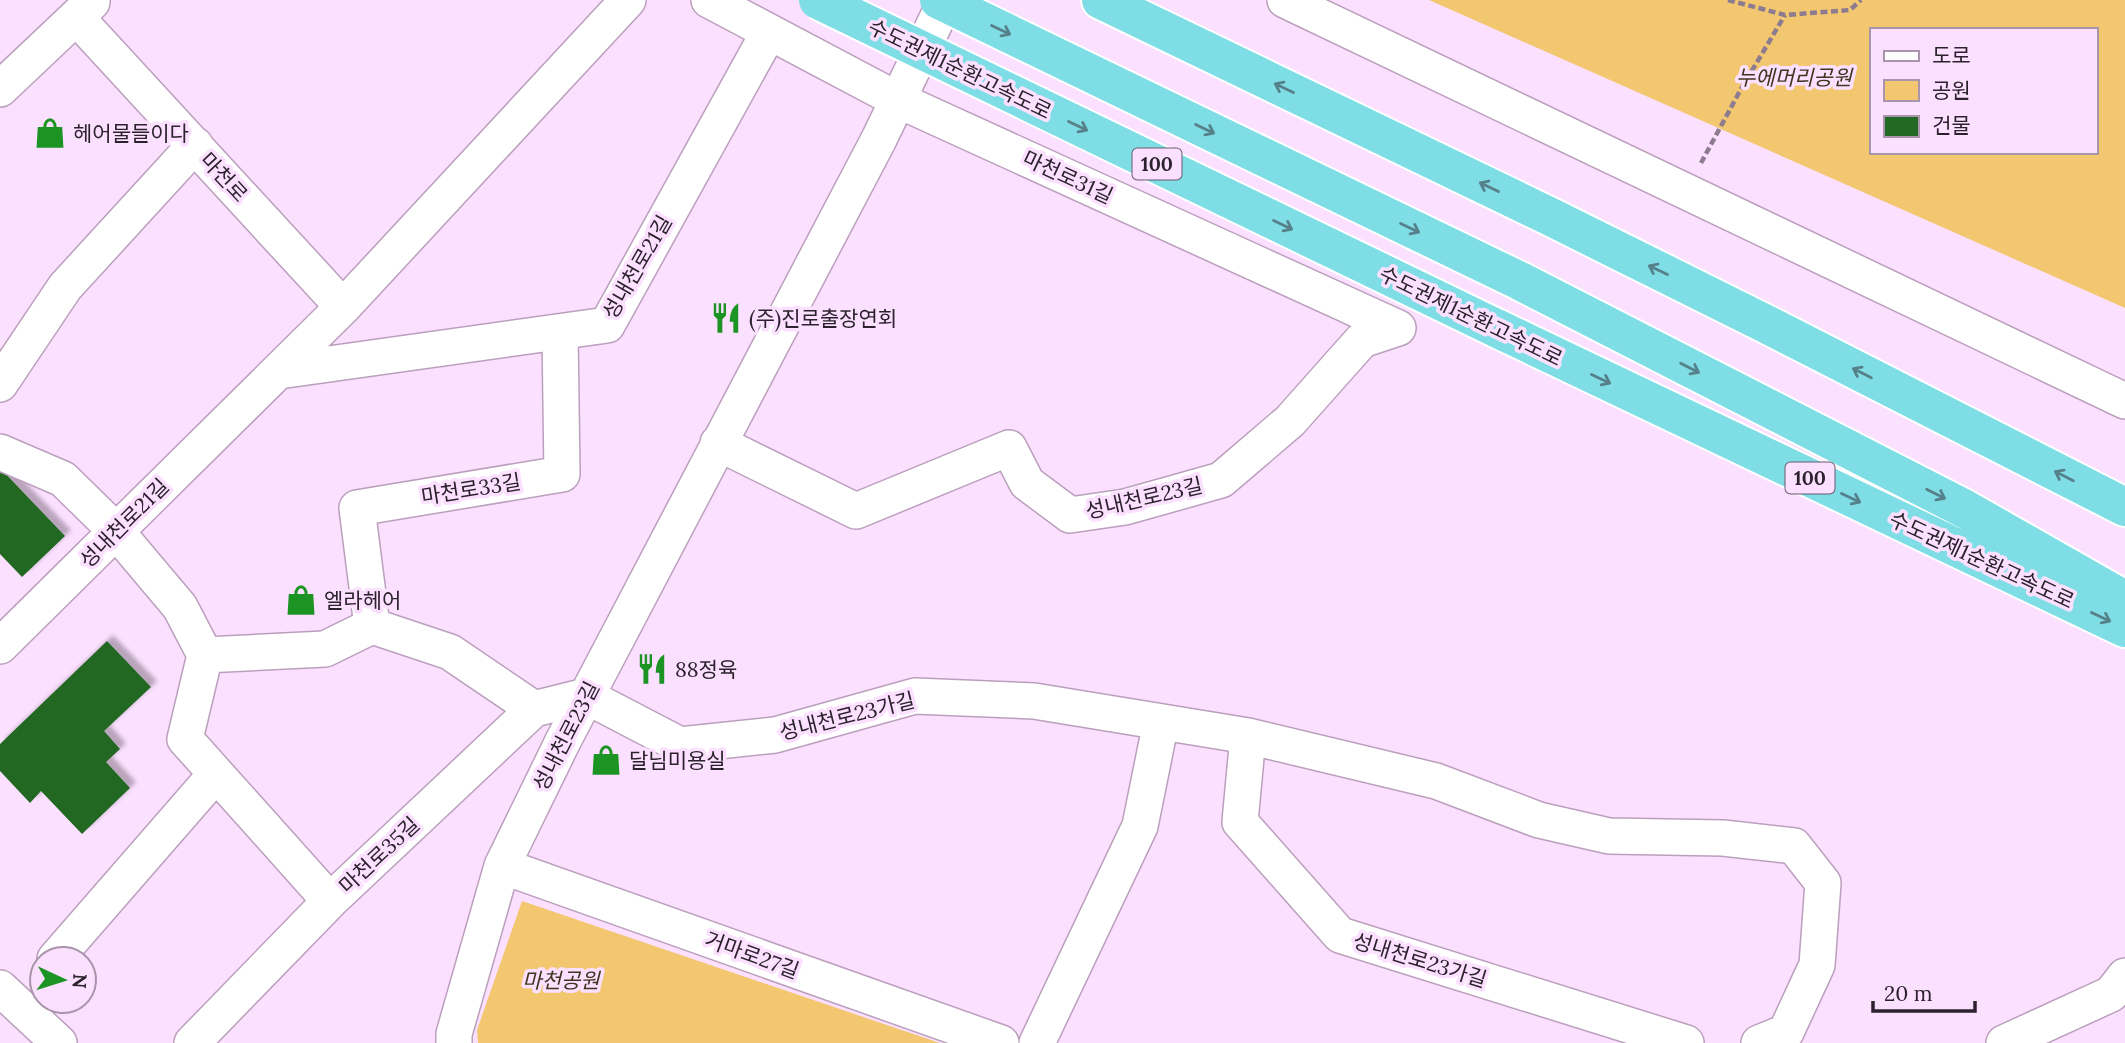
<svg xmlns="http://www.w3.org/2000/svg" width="2125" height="1043" font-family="Lora,'Noto Sans KR',serif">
<defs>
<filter id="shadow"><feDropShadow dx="6" dy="-6" stdDeviation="2" flood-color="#0004"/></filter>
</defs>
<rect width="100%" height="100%" fill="#fce0ff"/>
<!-- green -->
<path fill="#f2c770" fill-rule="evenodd" d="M 1429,0 L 2125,0 L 2125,308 ZM 1871,30 L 2095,30 L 2095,152 L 1871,152 Z
M 522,901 L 940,1043 L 478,1043 L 477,1030 Z"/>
<!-- building -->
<path fill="#236824" filter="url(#shadow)" d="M 0,468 L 65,536 L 22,577 L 0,554 Z
M 107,641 L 151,687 L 104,731 L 120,749 L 106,762 L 130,788 L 82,834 L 41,791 L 30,803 L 0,771 L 0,744 Z"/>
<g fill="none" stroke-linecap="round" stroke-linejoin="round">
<defs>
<path id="minor" d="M 709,0 L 898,100 L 1398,328 L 1362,340 L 1290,421 L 1221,480 L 1125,507 L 1070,515 L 1027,483 L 1009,448 L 856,511 L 718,443
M 1285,0 L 2125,401
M 76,17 L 343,307
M 0,89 L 92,2
M 279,371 L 607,325 L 769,32
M 0,384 L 65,287 L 195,145
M 0,452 L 63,479 L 116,531 L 180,607 L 205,655 L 185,739 L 330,901
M 372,626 L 357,508 L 562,474 L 560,332
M 0,646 L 343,307 L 628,0
M 205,655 L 325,649 L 372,626 L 450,652 L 534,709
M 502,866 L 1001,1043
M 55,959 L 216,774
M 0,988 L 59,1043
M 192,1043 L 330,901 L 534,709 L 586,696 L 680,745 L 775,735 L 915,696 L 1034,701 L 1248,736
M 454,1043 L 454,1034 L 502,866 L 563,741 L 879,139 L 946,0
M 1037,1043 L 1140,826 L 1161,722
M 1686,1043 L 1340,935 L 1240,822 L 1248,736 L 1436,781 L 1539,820 L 1609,836 L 1723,838 L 1794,846 L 1823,883 L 1817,965 L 1786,1032 L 1759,1043
M 2004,1043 L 2111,994 L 2125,976"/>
<path id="highway" d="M 1101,0 L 1551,217 L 1766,324 L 2125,507
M 1520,281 L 1965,509 L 2125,600
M 1496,328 L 2125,628"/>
</defs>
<!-- minor casing -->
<use href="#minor" stroke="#bba0bd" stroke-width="38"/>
<!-- highway casing -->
<use href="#highway" stroke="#fff" stroke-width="42"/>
<!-- path -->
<path stroke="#8d7b8f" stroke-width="4.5" stroke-dasharray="7 3.5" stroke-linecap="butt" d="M 1728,0 L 1785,15 L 1850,10 L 1861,0
M 1701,163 L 1741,89 L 1785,15"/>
<!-- minor -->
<use href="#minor" stroke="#fff" stroke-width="35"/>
<!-- highway -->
<use href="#highway" stroke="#7fdde6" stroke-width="38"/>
<defs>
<path id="highway-bridge" d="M 818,0 L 1496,328
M 939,0 L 1520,281"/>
</defs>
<!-- highway-bridge casing -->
<use href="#highway-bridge" stroke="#fff" stroke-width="42" stroke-linecap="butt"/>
<!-- highway-bridge -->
<use href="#highway-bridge" stroke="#7fdde6" stroke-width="38"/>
</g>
<!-- one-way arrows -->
<defs><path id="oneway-shaft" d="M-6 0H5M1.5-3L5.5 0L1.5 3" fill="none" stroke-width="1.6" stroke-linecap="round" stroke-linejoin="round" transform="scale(1.75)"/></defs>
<g stroke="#56808a">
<use href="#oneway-shaft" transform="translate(1001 30) rotate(26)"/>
<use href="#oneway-shaft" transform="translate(1284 88) rotate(-154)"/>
<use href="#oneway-shaft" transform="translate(1078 126) rotate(26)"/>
<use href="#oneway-shaft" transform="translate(1205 129) rotate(26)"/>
<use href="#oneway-shaft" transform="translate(1489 187) rotate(-154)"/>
<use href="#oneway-shaft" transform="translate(1283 225) rotate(26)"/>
<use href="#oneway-shaft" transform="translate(1410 228) rotate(26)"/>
<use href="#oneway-shaft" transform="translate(1658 270) rotate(-154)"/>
<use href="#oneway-shaft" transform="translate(1690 368) rotate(27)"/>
<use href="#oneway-shaft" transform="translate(1862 373) rotate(-153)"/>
<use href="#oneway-shaft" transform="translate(1601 379) rotate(25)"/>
<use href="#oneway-shaft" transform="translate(2064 476) rotate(-153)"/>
<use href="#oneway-shaft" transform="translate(1936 494) rotate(27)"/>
<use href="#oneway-shaft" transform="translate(1851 498) rotate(25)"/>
<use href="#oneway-shaft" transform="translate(2101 617) rotate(25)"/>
</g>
<!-- icons -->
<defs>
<symbol id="shop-bare" viewBox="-9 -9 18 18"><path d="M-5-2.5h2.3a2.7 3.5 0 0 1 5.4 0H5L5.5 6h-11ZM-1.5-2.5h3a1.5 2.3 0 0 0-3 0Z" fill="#1c9424" stroke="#fce0ff" stroke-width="2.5" paint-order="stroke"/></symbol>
<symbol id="restaurant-bare" viewBox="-9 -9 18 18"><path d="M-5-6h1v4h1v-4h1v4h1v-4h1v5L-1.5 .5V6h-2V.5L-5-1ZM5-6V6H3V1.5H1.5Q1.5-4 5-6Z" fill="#1c9424" stroke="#fce0ff" stroke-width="2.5" paint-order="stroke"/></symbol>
</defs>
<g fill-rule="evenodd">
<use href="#shop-bare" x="28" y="111" width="44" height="44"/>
<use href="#restaurant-bare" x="704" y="296" width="44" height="44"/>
<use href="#shop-bare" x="279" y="578" width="44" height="44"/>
<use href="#restaurant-bare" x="630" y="647" width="44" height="44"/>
<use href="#shop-bare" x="584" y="738" width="44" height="44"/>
</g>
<g text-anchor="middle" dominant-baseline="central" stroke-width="7" stroke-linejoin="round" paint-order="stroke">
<!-- shield labels -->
<g fill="#fce0ff" stroke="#6a5b6c" stroke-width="2">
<rect x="1132.5" y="148.5" width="49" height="31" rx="5"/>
<rect x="1785.5" y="462.5" width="49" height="31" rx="5"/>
</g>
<g font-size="19" font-weight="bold" fill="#2c222d">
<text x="1157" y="164">100</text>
<text x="1810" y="478">100</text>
</g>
<!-- street labels -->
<g font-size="21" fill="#2c222d" stroke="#fce0ff">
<text transform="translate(960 69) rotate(26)">수도권제1순환고속도로</text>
<text transform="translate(224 177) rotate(47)">마천로</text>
<text transform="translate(1068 177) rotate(25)">마천로31길</text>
<text transform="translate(637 267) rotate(-60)">성내천로21길</text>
<text transform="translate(1471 316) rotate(26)">수도권제1순환고속도로</text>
<text transform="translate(471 489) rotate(-9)">마천로33길</text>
<text transform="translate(1144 498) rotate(-13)">성내천로23길</text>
<text transform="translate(124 523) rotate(-45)">성내천로21길</text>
<text transform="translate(1982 560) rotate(25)">수도권제1순환고속도로</text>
<text transform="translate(847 716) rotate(-14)">성내천로23가길</text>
<text transform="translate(566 736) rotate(-63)">성내천로23길</text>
<text transform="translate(379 855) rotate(-43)">마천로35길</text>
<text transform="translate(752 955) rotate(20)">거마로27길</text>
<text transform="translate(1420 960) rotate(17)">성내천로23가길</text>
</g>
<!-- park labels -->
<g font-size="21" font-style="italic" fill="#3f3520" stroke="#fce0ff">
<text x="1794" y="77">누에머리공원</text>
<text x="561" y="980">마천공원</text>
</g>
<!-- poi labels -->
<g font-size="21" fill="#2c222d" stroke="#fce0ff" text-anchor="start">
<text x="73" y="133">헤어물들이다</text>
<text x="749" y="318">(주)진로출장연회</text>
<text x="324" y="600">엘라헤어</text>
<text x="675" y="669">88정육</text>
<text x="629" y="760">달님미용실</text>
</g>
</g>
<!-- legend -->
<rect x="1870" y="28" width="228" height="126" fill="#fce0ff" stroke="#a994ab" stroke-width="2"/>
<rect x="1884" y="51" width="35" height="10" fill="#ffffff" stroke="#a994ab" stroke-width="2"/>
<text x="1932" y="63" font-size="21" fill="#2c222d">도로</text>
<rect x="1884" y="80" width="35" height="21" fill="#f2c770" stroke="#a994ab" stroke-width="2"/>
<text x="1932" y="98" font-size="21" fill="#2c222d">공원</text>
<rect x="1884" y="116" width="35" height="21" fill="#236824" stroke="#a994ab" stroke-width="2"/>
<text x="1932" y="133" font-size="21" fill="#2c222d">건물</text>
<!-- north arrow -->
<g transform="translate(63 980) rotate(94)"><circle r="33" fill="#fce0ff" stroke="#a994ab" stroke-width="2"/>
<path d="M0-5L12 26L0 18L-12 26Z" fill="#1c9424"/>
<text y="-10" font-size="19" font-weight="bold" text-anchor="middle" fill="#2c222d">N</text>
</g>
<!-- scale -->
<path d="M1873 1001v10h102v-10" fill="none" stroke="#2c222d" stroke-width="3.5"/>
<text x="1884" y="1001" font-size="21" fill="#2c222d" stroke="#fce0ff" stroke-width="5" paint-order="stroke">20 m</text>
</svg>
